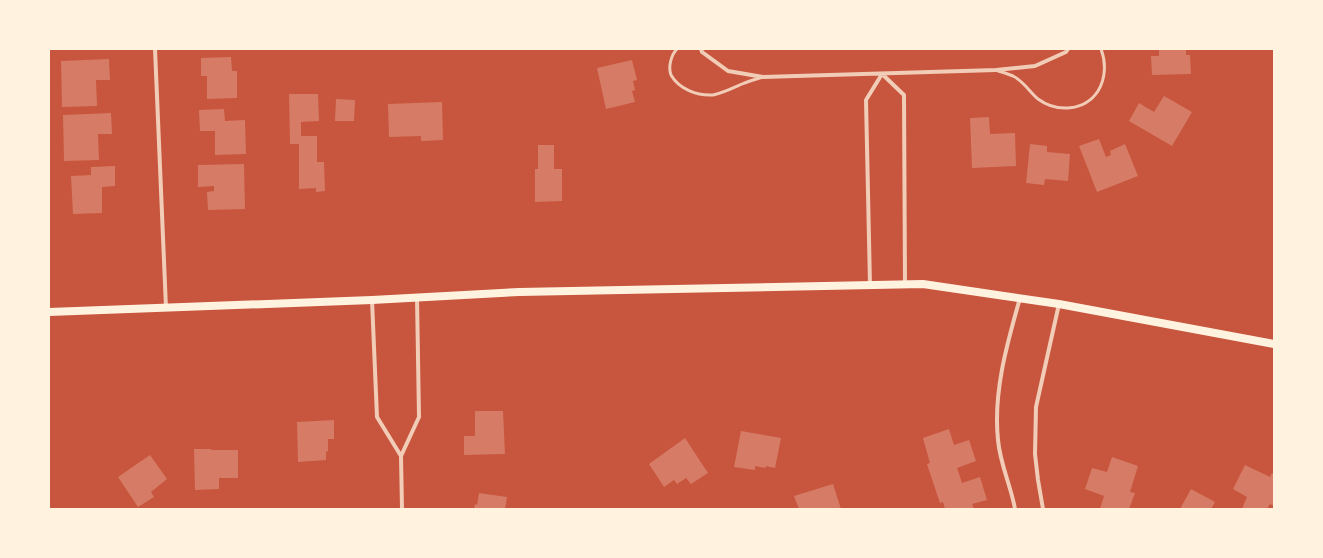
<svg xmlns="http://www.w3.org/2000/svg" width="1323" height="558" font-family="Barlow,sans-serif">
<rect width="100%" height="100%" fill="#c8553d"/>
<!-- building -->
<path fill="#d67c66" d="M 1159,49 L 1186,49 L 1186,55 L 1190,55 L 1191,74 L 1152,75 L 1151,56 L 1159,56 Z
M 231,57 L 232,71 L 237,71 L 237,98 L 207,99 L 207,76 L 201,76 L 201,58 Z
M 109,59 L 110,80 L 96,80 L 97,106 L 62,107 L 61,61 Z
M 632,60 L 637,80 L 633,81 L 635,90 L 632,91 L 635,102 L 606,109 L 597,68 Z
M 289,94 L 318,94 L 319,121 L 301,122 L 301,136 L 317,136 L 317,162 L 324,162 L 325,191 L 316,192 L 316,188 L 299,189 L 299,144 L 290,144 Z
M 1164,96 L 1192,112 L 1172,146 L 1129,121 L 1139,103 L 1154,112 Z
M 336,99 L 355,100 L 354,121 L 335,121 Z
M 442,102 L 443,140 L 421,141 L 421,136 L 389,137 L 388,104 Z
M 224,109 L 225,121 L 245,120 L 246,154 L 215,155 L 215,131 L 200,131 L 199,110 Z
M 111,113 L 112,134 L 98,134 L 99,160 L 64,161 L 63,115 Z
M 989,117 L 990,134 L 1015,133 L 1016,166 L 972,168 L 970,118 Z
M 1099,139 L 1106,157 L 1111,155 L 1110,151 L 1125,144 L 1138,176 L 1097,192 L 1079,146 Z
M 1030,144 L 1047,146 L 1047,152 L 1070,154 L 1068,181 L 1045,179 L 1044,185 L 1026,183 Z
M 538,145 L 554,145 L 554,169 L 562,169 L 562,201 L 535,202 L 535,169 L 538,169 Z
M 244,164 L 245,209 L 208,210 L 207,192 L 214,191 L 214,186 L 198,187 L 198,165 Z
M 115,166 L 115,186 L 102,187 L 102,213 L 73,214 L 71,176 L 91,175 L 91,167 Z
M 475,411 L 503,411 L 505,454 L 464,455 L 464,436 L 475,436 Z
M 334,420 L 334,439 L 328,439 L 328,451 L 326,452 L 326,460 L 298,462 L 297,422 Z
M 949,429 L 954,445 L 969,440 L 976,461 L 957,468 L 962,483 L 980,477 L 987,500 L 972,504 L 974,509 L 945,509 L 943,502 L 940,503 L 927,464 L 930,463 L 923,438 Z
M 741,431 L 781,438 L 775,468 L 766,466 L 766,468 L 755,466 L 755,470 L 734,467 Z
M 685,438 L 708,473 L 691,484 L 686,478 L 677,484 L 674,480 L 664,487 L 649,464 Z
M 194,449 L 211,449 L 211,450 L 238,450 L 238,478 L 219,478 L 219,489 L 195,490 Z
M 150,455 L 167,479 L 151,492 L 154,497 L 138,507 L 118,477 Z
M 1112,457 L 1138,466 L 1130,492 L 1135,493 L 1129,509 L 1100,509 L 1104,496 L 1085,489 L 1092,468 L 1107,472 Z
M 1245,465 L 1270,477 L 1272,473 L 1274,475 L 1274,506 L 1270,504 L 1267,509 L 1242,509 L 1247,497 L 1233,489 Z
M 833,484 L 841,509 L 799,509 L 794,496 Z
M 1191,489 L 1215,502 L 1211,509 L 1180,509 Z
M 479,493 L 507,497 L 505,509 L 474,509 L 475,504 L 477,505 Z"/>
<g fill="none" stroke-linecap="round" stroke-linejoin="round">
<!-- service -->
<path stroke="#f1ccb7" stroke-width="3" d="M 677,49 C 671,55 668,67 671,75 C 679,89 697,96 713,95 C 723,93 733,88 742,84 C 749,81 756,79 763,77
M 998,71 C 1003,72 1008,74 1013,76 C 1023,81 1029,91 1038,99 C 1057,113 1085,111 1098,91 C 1106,78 1106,62 1101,49"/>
<!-- minor -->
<path stroke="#f1ccb7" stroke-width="4" d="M 155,49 L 166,308
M 701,49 L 702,52 L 728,71 L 763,77 L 996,70 L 1035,66 L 1066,52 L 1068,49
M 870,285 L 866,100 L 882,74 L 904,95 L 905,284
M 372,300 L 377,417 L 401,456
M 402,509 L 401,456 L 419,417 L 417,297
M 1015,509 C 1011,486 1000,464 998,440 C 993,392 1007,344 1020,298
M 1043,509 L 1038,480 L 1035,454 L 1036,407 L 1059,304"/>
<!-- secondary -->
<path stroke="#fff3e0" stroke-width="8" d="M 49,312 L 372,300 L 519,292 L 923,284 L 1059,304 L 1274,344"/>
</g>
<!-- border -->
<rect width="1323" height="558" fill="none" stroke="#fff3e0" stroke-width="100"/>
</svg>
